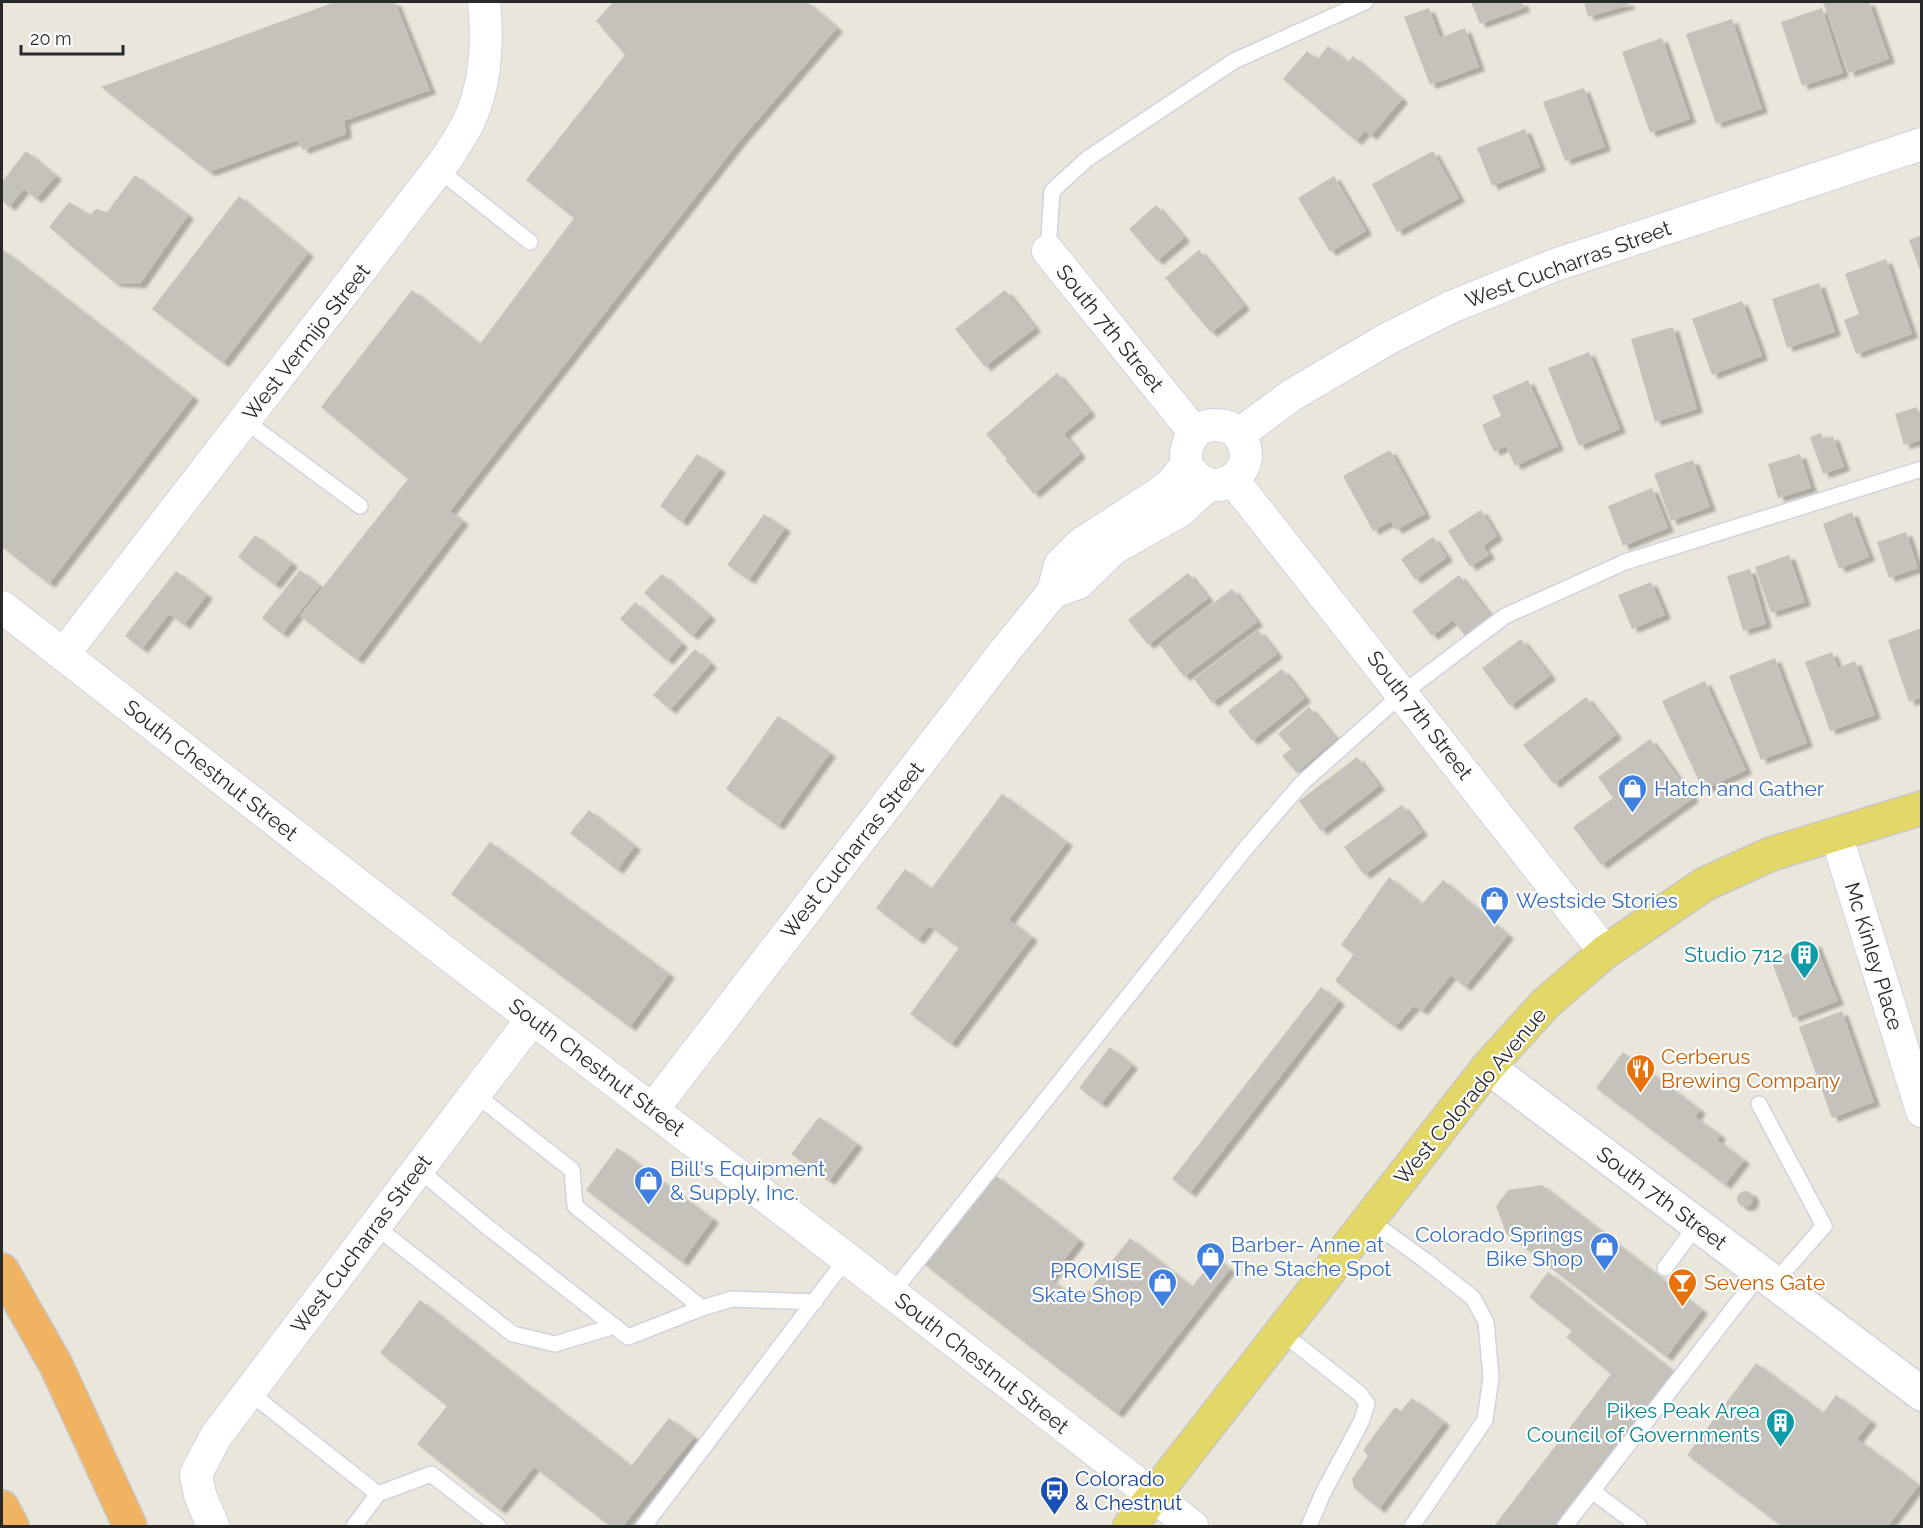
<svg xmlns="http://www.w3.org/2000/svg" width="1923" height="1528" font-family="Raleway,sans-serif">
<defs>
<filter id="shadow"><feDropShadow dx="6" dy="4" stdDeviation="1.5" flood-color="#0004"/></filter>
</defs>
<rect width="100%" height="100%" fill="#eae6dc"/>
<!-- building -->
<path fill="#c5c2bb" filter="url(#shadow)" d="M 335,2 L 395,2 L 430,90 L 344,121 L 346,134 L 303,150 L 297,140 L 209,172 L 101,87 Z
M 613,2 L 807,2 L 837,28 L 738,143 L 450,511 L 463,521 L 357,660 L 300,616 L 408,479 L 321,407 L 412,290 L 480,344 L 574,218 L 526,180 L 625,55 L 596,21 Z
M 1471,2 L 1522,2 L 1524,8 L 1480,24 Z
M 1584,2 L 1628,2 L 1629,5 L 1588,17 Z
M 1823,2 L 1869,2 L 1889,59 L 1849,73 Z
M 1429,8 L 1440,38 L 1465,28 L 1479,67 L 1430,85 L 1404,17 Z
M 1822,8 L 1843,73 L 1802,86 L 1781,22 Z
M 1732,19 L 1762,109 L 1716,124 L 1686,34 Z
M 1662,38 L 1690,119 L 1650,133 L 1622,52 Z
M 1328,46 L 1348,62 L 1353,56 L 1402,99 L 1371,136 L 1365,131 L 1356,141 L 1283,79 L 1307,51 L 1317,60 Z
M 1584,88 L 1605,147 L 1565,161 L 1543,102 Z
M 1525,129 L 1540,167 L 1492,186 L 1477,148 Z
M 26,151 L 56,176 L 36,199 L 24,189 L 9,207 L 2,200 L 2,182 Z
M 1433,151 L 1459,198 L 1397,232 L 1372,184 Z
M 135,175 L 188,215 L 140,284 L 115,283 L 49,227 L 69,202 L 90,215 L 96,209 L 107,212 Z
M 1334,176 L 1366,231 L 1330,252 L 1298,198 Z
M 239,196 L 308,253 L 223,363 L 152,309 Z
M 1156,205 L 1184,238 L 1157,261 L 1129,229 Z
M 1922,235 L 1922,273 L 1921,273 L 1909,240 Z
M 2,249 L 193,397 L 49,584 L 2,547 Z
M 1199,250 L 1244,306 L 1211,333 L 1165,278 Z
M 1886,259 L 1912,334 L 1856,354 L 1844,320 L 1859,314 L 1845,274 Z
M 1819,283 L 1835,332 L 1787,348 L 1772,299 Z
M 1005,290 L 1035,328 L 985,367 L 955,329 Z
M 1742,301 L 1762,356 L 1712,375 L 1692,319 Z
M 1673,327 L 1697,409 L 1655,422 L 1631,339 Z
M 1589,352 L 1620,429 L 1579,446 L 1548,368 Z
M 1057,373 L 1090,412 L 1064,434 L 1080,454 L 1034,494 L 1005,460 L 1007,459 L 986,434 Z
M 1528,380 L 1558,446 L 1515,466 L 1506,446 L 1494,452 L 1482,425 L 1501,416 L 1492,396 Z
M 1917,407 L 1922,422 L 1922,440 L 1904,445 L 1895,414 Z
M 1821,433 L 1823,439 L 1833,436 L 1844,467 L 1823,474 L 1810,437 Z
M 1390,450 L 1425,514 L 1396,530 L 1391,521 L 1373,531 L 1343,476 Z
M 697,454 L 720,469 L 682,522 L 660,506 Z
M 1800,454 L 1811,488 L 1778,498 L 1768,464 Z
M 1693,460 L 1710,507 L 1671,521 L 1654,474 Z
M 1652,488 L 1668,528 L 1623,546 L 1608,506 Z
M 1481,510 L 1497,536 L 1483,546 L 1489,555 L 1470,567 L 1448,531 Z
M 1852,512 L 1869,557 L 1839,569 L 1823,524 Z
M 764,514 L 785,528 L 749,580 L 727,565 Z
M 1906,532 L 1918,568 L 1889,578 L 1877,542 Z
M 255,535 L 292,563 L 275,585 L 238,557 Z
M 1433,537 L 1447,557 L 1415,580 L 1401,559 Z
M 1789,555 L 1805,602 L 1771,613 L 1755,567 Z
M 1750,569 L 1766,624 L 1743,631 L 1727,576 Z
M 300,570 L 320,586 L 282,634 L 262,618 Z
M 176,571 L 207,595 L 184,625 L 169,614 L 142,649 L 125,636 Z
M 1188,573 L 1208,598 L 1148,645 L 1128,620 Z
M 662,574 L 710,616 L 692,636 L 644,593 Z
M 1459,575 L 1494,621 L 1468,640 L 1453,620 L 1432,636 L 1412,611 Z
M 1651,582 L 1665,615 L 1632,629 L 1618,595 Z
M 1232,589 L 1257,622 L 1184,677 L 1159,644 Z
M 635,602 L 682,644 L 667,661 L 620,619 Z
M 1922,628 L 1922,697 L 1909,702 L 1888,640 Z
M 1258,630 L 1277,654 L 1212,703 L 1194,679 Z
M 1521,639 L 1550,676 L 1510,706 L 1482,668 Z
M 695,649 L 711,664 L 670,710 L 653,695 Z
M 1832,652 L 1838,668 L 1855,661 L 1875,715 L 1830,731 L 1805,662 Z
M 1775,658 L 1807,743 L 1761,760 L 1729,676 Z
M 1282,669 L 1305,698 L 1252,741 L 1228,711 Z
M 1705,681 L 1746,770 L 1703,790 L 1662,701 Z
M 1586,697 L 1616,735 L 1554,784 L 1523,745 Z
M 1309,707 L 1336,739 L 1297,773 L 1282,756 L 1291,749 L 1278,734 Z
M 778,716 L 830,753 L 778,826 L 726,789 Z
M 1650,739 L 1693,798 L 1601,865 L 1573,827 L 1613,798 L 1598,777 Z
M 1357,757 L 1379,786 L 1321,831 L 1299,801 Z
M 1002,794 L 1067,842 L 1009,920 L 1032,937 L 951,1044 L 910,1014 L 959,948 L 929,926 L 918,940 L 876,908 L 905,869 L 931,889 Z
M 1402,805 L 1422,832 L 1364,875 L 1344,847 Z
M 589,810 L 635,846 L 617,870 L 570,833 Z
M 490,842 L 669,974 L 630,1027 L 451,894 Z
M 1389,877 L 1422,904 L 1443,880 L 1508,935 L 1465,987 L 1451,975 L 1422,1011 L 1414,1006 L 1395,1027 L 1335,981 L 1354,954 L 1341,945 Z
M 1815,943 L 1838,1001 L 1793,1018 L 1771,960 Z
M 1321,987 L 1339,1001 L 1190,1193 L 1172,1179 Z
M 1842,1011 L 1874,1102 L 1832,1118 L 1799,1027 Z
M 1110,1047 L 1132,1065 L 1101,1104 L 1079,1088 Z
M 1623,1052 L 1700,1110 L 1695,1117 L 1720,1135 L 1717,1140 L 1744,1160 L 1725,1185 L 1596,1088 Z
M 819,1117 L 857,1144 L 829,1181 L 791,1154 Z
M 617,1148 L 713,1219 L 682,1262 L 586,1190 Z
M 995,1175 L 1079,1240 L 1050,1279 L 1080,1302 L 1130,1238 L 1192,1287 L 1215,1257 L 1230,1269 L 1117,1414 L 925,1265 Z
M 1542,1185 L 1702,1310 L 1666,1357 L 1506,1233 L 1496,1206 L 1508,1190 Z
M1737 1199a8 8 0 1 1 16 0a8 8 0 1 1-16 0Z
M 1548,1272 L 1673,1371 L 1556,1526 L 1494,1526 L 1611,1374 L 1566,1337 L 1572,1331 L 1529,1297 Z
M 420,1300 L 631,1466 L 669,1418 L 694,1437 L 623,1526 L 610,1526 L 534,1467 L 500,1510 L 417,1444 L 447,1406 L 380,1353 Z
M 1756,1363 L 1823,1413 L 1836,1395 L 1871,1421 L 1857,1439 L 1919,1485 L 1888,1526 L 1782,1526 L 1687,1455 Z
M 1412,1398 L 1444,1422 L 1379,1509 L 1354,1488 L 1352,1479 L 1368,1456 L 1363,1450 L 1395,1407 L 1401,1411 Z"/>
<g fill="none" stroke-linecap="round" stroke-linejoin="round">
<defs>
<path id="lane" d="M 439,170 L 530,242
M 1048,251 L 1052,191 L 1087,159 L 1234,61 L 1365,2
M 245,421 L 360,506
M 475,1094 L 572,1170 L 575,1206 L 702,1308
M 1759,1104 L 1824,1226 L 1774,1283
M 418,1169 L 485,1225 L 628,1337 L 702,1308 L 732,1299 L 815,1302
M 1369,1220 L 1426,1261 L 1473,1298 L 1486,1322 L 1491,1377 L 1485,1420 L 1412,1526
M 375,1226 L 513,1334 L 555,1344 L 615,1326
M 1665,1268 L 1697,1225
M 892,1293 L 1246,848 L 1301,784 L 1403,693 L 1505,616 L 1625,562 L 1922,469
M 1281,1332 L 1360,1394 L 1367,1404 L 1361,1422 L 1323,1493 L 1309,1526
M 249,1392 L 378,1494 L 431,1474 L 498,1526
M 1592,1491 L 1639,1526
M 354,1526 L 378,1494
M 644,1526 L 847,1258
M 1565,1526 L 1761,1273"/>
<path id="street" d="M 1048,251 L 1195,433
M 1238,435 L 1292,395 L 1389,338 L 1451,307 L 1555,265 L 1922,144
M 1233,480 L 1605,952
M 1053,592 L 1078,583 L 1114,548 L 1180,511 L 1209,484
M 2,607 C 179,744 354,884 533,1019 C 754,1187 974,1355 1192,1526
M 63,655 L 447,158 C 454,146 463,134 469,121 C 486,84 488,41 484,2
M 1836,834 L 1922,1111
M 653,1109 L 1005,651 L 1053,592 L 1060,565 L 1081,544 L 1160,493 L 1171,484 L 1187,465 C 1182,442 1198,420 1223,426 C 1231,427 1237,432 1241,439 C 1262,471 1211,509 1187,465
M 213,1526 L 200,1495 L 196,1474 L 216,1436 L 532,1019"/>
<path id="secondary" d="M 1488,1067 L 1922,1394"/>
<path id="primary" d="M 1130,1526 L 1488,1067 L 1545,1004 L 1605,952 L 1705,884 L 1771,854 L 1922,808"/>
<path id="highway" d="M 2,1270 L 56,1365 L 130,1526
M 2,1507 L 12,1526"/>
</defs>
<!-- lane casing -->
<use href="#lane" stroke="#d1d2e0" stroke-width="18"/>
<!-- street casing -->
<use href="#street" stroke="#d1d2e0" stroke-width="34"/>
<!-- secondary casing -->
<use href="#secondary" stroke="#d1d2e0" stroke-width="36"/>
<!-- primary casing -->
<use href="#primary" stroke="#c7c7c7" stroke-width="36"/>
<!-- highway casing -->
<use href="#highway" stroke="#c7c7c7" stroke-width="36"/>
<!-- lane -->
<use href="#lane" stroke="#fff" stroke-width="15"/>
<!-- street -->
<use href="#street" stroke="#fff" stroke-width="32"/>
<!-- secondary -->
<use href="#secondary" stroke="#fff" stroke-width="33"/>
<!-- primary -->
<use href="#primary" stroke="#e3d767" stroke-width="33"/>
<!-- highway -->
<use href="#highway" stroke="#efb362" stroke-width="33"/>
</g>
<!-- icons -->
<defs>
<symbol id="shop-pin" viewBox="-11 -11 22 30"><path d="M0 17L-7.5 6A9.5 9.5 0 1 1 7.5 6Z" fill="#3f7fe0" stroke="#fff"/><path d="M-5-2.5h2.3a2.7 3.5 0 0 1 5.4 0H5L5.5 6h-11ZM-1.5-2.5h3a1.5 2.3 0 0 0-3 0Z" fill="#fff"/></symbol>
<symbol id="building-pin" viewBox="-11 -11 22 30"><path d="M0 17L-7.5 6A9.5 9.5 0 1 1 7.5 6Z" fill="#0f9aa8" stroke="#fff"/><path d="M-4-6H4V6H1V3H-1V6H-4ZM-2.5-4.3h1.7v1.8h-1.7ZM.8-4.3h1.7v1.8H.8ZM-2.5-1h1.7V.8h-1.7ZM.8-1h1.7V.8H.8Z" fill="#fff"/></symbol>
<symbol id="restaurant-pin" viewBox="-11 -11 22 30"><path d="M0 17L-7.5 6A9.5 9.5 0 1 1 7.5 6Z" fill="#e8710a" stroke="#fff"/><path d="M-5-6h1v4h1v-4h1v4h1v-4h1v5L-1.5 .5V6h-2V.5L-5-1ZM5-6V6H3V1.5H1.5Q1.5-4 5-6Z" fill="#fff"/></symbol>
<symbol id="bar-pin" viewBox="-11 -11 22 30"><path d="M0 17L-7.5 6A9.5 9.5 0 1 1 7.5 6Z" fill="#e8710a" stroke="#fff"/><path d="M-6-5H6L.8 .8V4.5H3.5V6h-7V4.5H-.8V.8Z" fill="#fff"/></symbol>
<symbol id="bus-pin" viewBox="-11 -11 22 30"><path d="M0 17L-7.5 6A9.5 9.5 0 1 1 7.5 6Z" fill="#1a4fb4" stroke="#fff"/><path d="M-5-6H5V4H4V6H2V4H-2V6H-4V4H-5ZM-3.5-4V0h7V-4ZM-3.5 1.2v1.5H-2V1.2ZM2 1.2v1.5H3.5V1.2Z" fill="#fff"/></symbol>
</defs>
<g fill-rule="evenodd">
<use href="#shop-pin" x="1616" y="772" width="33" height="45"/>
<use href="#shop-pin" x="1478" y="884" width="33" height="45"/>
<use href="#building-pin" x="1788" y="938" width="33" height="45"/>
<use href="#restaurant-pin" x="1624" y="1052" width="33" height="45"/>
<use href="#shop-pin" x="632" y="1164" width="33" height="45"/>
<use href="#shop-pin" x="1588" y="1230" width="33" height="45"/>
<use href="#shop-pin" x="1194" y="1240" width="33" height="45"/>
<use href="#shop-pin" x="1146" y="1266" width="33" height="45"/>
<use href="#bar-pin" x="1666" y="1266" width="33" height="45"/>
<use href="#building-pin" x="1764" y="1406" width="33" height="45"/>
<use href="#bus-pin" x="1038" y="1474" width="33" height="45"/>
</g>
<g text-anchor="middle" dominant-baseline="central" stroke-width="4.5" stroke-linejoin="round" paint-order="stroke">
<!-- street labels -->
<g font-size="21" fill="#292929" stroke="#fff">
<text transform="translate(1568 264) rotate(-20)">West Cucharras Street</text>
<text transform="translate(1110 328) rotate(51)">South 7th Street</text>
<text transform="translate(306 342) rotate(-52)">West Vermijo Street</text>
<text transform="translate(1420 715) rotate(52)">South 7th Street</text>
<text transform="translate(211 770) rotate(38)">South Chestnut Street</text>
<text transform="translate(852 850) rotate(-52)">West Cucharras Street</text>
<text transform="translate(1874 956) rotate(73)">Mc Kinley Place</text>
<text transform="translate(597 1067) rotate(37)">South Chestnut Street</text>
<text transform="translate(1470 1096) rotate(-50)">West Colorado Avenue</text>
<text transform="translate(1662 1198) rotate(37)">South 7th Street</text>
<text transform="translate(361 1244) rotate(-53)">West Cucharras Street</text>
<text transform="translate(982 1363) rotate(38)">South Chestnut Street</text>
</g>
<!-- shop labels -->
<g font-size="21" fill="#366cbe" stroke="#fff" text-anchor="start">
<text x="1654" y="788">Hatch and Gather</text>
<text x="1516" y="900">Westside Stories</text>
<text x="670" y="1168">Bill's Equipment<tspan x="670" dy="24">&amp; Supply, Inc.</tspan></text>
<text x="1583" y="1234" text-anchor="end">Colorado Springs<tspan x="1583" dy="24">Bike Shop</tspan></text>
<text x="1231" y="1244">Barber- Anne at<tspan x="1231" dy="24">The Stache Spot</tspan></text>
<text x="1142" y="1270" text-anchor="end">PROMISE<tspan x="1142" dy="24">Skate Shop</tspan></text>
</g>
<!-- culture labels -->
<g font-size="21" fill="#0d838f" stroke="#fff" text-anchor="end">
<text x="1783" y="954">Studio 712</text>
<text x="1760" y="1410">Pikes Peak Area<tspan x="1760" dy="24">Council of Governments</tspan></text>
</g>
<!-- food labels -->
<g font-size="21" fill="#c56008" stroke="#fff" text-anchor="start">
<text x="1661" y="1056">Cerberus<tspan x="1661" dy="24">Brewing Company</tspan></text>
<text x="1704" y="1282">Sevens Gate</text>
</g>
<!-- transit labels -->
<g font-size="21" fill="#164399" stroke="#fff" text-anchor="start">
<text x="1075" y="1478">Colorado<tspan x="1075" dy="24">&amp; Chestnut</tspan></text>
</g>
</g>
<!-- border -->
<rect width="1923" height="1528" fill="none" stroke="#292929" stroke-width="6"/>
<!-- scale -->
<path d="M21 45v9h102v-9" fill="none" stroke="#292929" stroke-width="3"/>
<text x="30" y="45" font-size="18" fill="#292929" stroke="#ffffff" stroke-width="4.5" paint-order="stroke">20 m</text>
</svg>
